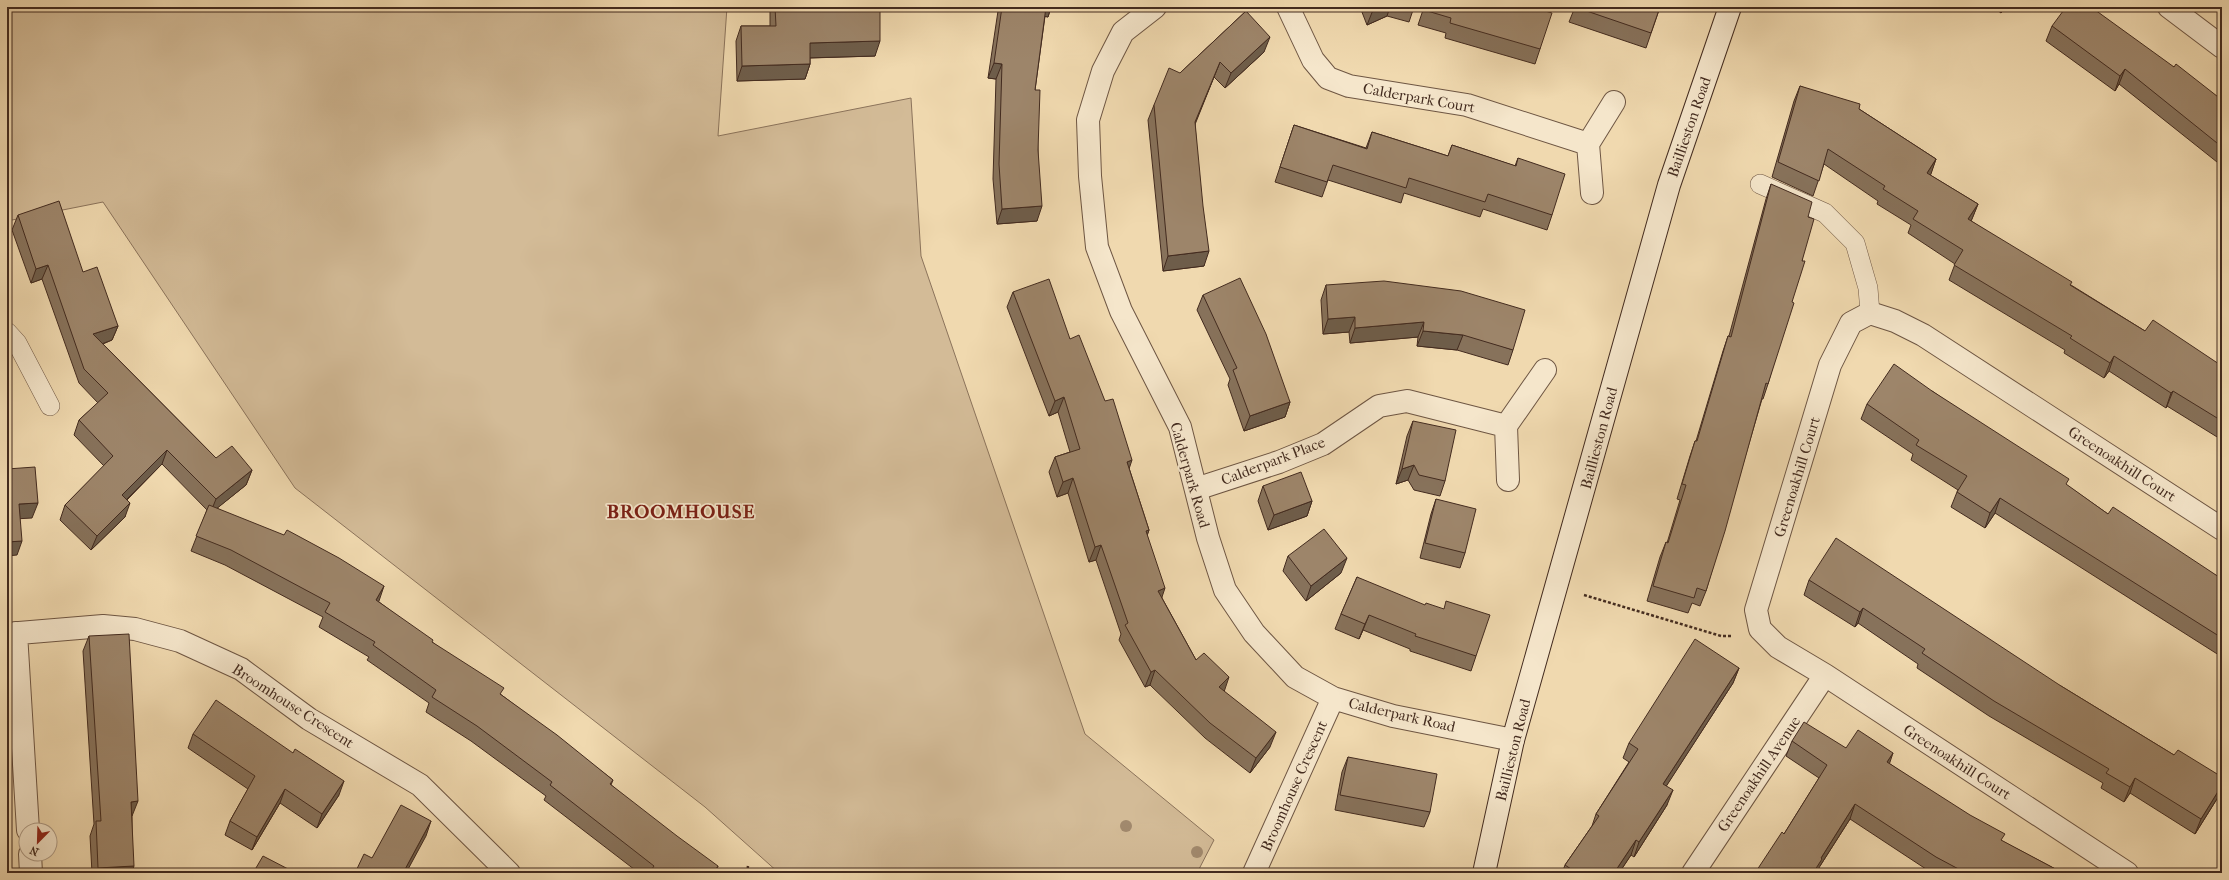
<svg xmlns="http://www.w3.org/2000/svg" width="2229" height="880" font-family="'IM FELL French Canon',serif">
<rect width="100%" height="100%" fill="#f0d9af"/>
<filter id="stains"><feTurbulence type="fractalNoise" baseFrequency=".005" numOctaves="4"/><feColorMatrix values="0 0 0 0 .2 0 0 0 0 .09 0 0 0 0 .02 0 0 0 .5 -.17"/></filter>
<radialGradient id="worn" r=".72"><stop offset=".6" stop-color="#630" stop-opacity="0"/><stop offset="1" stop-color="#630" stop-opacity=".3"/></radialGradient>
<!-- green -->
<path fill="#d3bb97" stroke="#8b735b" d="M 7,7 L 727,7 L 718,136 L 911,98 L 921,256 L 1085,734 L 1214,840 L 1197,873 L 779,873 L 705,807 L 295,488 L 103,202 L 7,221 Z"/>
<g fill="none" stroke-linecap="round" stroke-linejoin="round">
<defs>
<path id="lane" d="M 1760,184 L 1825,213 L 1855,243 L 1868,288 L 1870,313
M 7,332 L 17,343 L 50,406"/>
<path id="street" d="M 1155,7 L 1123,32 L 1103,71 L 1088,120 L 1090,176 L 1097,247 L 1121,311 L 1180,427 L 1208,538 L 1225,590 L 1254,633 L 1295,677 L 1333,698 L 1393,716 L 1513,740
M 1288,7 L 1313,60 L 1328,78 L 1349,86 L 1467,105 L 1588,144
M 2169,7 L 2222,47
M 1592,193 L 1588,144 L 1614,102
M 1508,480 L 1506,426 L 1545,370
M 1196,489 L 1279,462 L 1323,444 L 1379,406 L 1407,401 L 1506,426
M 16,633 L 28,830
M 7,634 L 103,626 L 135,629 L 180,641 L 241,669 L 309,719 L 420,785 L 509,873
M 30,854 L 31,873
M 1254,873 L 1333,698
M 1693,873 L 1825,675
M 2127,873 L 1825,675 L 1778,647 L 1760,629 L 1756,610 L 1830,365 L 1851,323 L 1870,313 L 1895,321 L 1923,335 L 2222,529"/>
<path id="secondary" d="M 1484,873 L 1513,740 L 1669,185 L 1730,7"/>
</defs>
<!-- lane casing -->
<use href="#lane" stroke="#6e5643" stroke-width="20"/>
<!-- street casing -->
<use href="#street" stroke="#6e5643" stroke-width="24"/>
<!-- secondary casing -->
<use href="#secondary" stroke="#432b1f" stroke-width="24"/>
<!-- path -->
<path stroke="#432b1f" stroke-width="2.5" stroke-dasharray="3 2" stroke-linecap="butt" d="M 1584,595 L 1721,636 L 1733,636
M 747,873 L 748,866"/>
<!-- lane -->
<use href="#lane" stroke="#f5e6cb" stroke-width="19"/>
<!-- street -->
<use href="#street" stroke="#f5e6cb" stroke-width="22"/>
<!-- secondary -->
<use href="#secondary" stroke="#f5e6cb" stroke-width="22"/>
</g>
<!-- trees -->
<g fill="#a1896d">
<circle cx="1126" cy="826" r="6"/>
<circle cx="1197" cy="852" r="6"/>
</g>
<!-- wall -->
<path fill="#87725b" stroke="#432b1f" d="M 770,7 L 880,7 L 875,56 L 810,58 L 810,64 L 805,79 L 737,81 L 736,41 L 741,26 L 770,26 Z
M 986,7 L 1051,7 L 1048,17 L 1045,16 L 1035,90 L 1038,150 L 1037,221 L 997,224 L 993,179 L 996,79 L 988,78 L 998,11 L 986,9 Z
M 1360,7 L 1414,7 L 1409,22 L 1387,16 L 1367,25 Z
M 1424,7 L 1532,7 L 1540,49 L 1535,64 L 1445,38 L 1446,33 L 1418,25 Z
M 1575,7 L 1660,7 L 1646,48 L 1569,22 Z
M 1993,7 L 2006,7 L 2001,13 Z
M 1246,11 L 1264,52 L 1225,88 L 1214,77 L 1195,123 L 1204,266 L 1163,271 L 1148,120 L 1154,105 L 1180,73 Z
M 2052,26 L 2174,67 L 2222,100 L 2222,166 L 2119,84 L 2115,91 L 2046,41 Z
M 1800,86 L 1859,109 L 1936,159 L 1930,175 L 1978,204 L 1971,221 L 2071,285 L 2145,331 L 2222,366 L 2222,440 L 2167,406 L 2166,408 L 2109,371 L 2104,378 L 2064,353 L 2065,350 L 1949,280 L 1955,264 L 1908,233 L 1911,225 L 1877,204 L 1878,201 L 1824,164 L 1813,196 L 1772,177 L 1794,101 Z
M 1294,125 L 1366,148 L 1372,132 L 1448,156 L 1452,145 L 1515,166 L 1518,158 L 1552,215 L 1547,230 L 1483,209 L 1480,217 L 1404,193 L 1401,203 L 1328,180 L 1322,197 L 1275,182 Z
M 1771,184 L 1808,217 L 1802,261 L 1768,384 L 1763,399 L 1762,399 L 1706,591 L 1700,606 L 1692,603 L 1688,613 L 1647,601 L 1660,557 L 1666,542 L 1667,543 L 1680,500 L 1677,499 L 1690,456 L 1695,441 L 1696,441 L 1723,351 L 1728,336 L 1729,336 L 1766,199 Z
M 18,215 L 83,272 L 118,326 L 112,340 L 103,344 L 216,458 L 252,470 L 246,485 L 217,508 L 379,602 L 432,642 L 613,780 L 611,785 L 716,873 L 639,873 L 544,800 L 546,796 L 471,741 L 426,712 L 429,703 L 367,660 L 369,657 L 319,627 L 323,617 L 225,565 L 191,551 L 207,510 L 162,464 L 127,500 L 125,517 L 91,550 L 60,520 L 65,505 L 104,466 L 74,435 L 79,420 L 98,403 L 79,383 L 42,279 L 31,283 L 12,230 Z
M 1326,285 L 1513,350 L 1508,365 L 1457,350 L 1417,346 L 1418,337 L 1350,343 L 1349,332 L 1323,334 L 1321,300 Z
M 1013,292 L 1070,339 L 1129,468 L 1149,530 L 1147,535 L 1162,598 L 1196,660 L 1224,691 L 1270,747 L 1250,773 L 1205,738 L 1150,685 L 1145,687 L 1119,640 L 1121,634 L 1096,560 L 1089,562 L 1068,493 L 1057,497 L 1049,472 L 1055,457 L 1070,452 L 1058,412 L 1049,416 L 1007,307 Z
M 1203,295 L 1290,402 L 1285,417 L 1244,431 L 1228,385 L 1230,379 L 1197,310 Z
M 1932,391 L 2108,514 L 2222,579 L 2222,657 L 1995,513 L 1985,528 L 1951,507 L 1957,492 L 1958,490 L 1911,460 L 1913,454 L 1861,419 L 1867,404 Z
M 1413,421 L 1445,481 L 1440,496 L 1414,490 L 1408,480 L 1396,484 L 1407,436 Z
M 1263,486 L 1312,501 L 1307,516 L 1268,530 L 1258,501 Z
M 1436,499 L 1465,553 L 1460,568 L 1420,558 L 1431,514 Z
M 1288,556 L 1341,573 L 1306,601 L 1283,571 Z
M 1357,577 L 1476,656 L 1471,671 L 1410,651 L 1410,649 L 1363,630 L 1359,639 L 1335,629 L 1341,614 Z
M 1809,580 L 2061,686 L 2174,755 L 2222,777 L 2222,789 L 2220,794 L 2195,834 L 2130,793 L 2124,802 L 2101,788 L 2103,783 L 1989,716 L 1917,668 L 1918,664 L 1858,623 L 1855,627 L 1804,595 Z
M 89,636 L 132,816 L 132,873 L 92,873 L 90,836 L 94,824 L 83,651 Z
M 1739,668 L 1733,683 L 1666,786 L 1667,805 L 1634,857 L 1631,855 L 1619,873 L 1562,873 L 1565,865 L 1592,826 L 1596,814 L 1629,762 L 1623,758 L 1629,743 Z
M 193,734 L 339,795 L 317,828 L 280,803 L 252,850 L 225,835 L 230,821 L 248,789 L 188,748 Z
M 1792,741 L 1846,748 L 1890,764 L 2002,841 L 2063,873 L 1932,873 L 1850,819 L 1820,866 L 1784,834 L 1819,778 L 1786,756 Z
M 1348,757 L 1430,812 L 1424,827 L 1335,810 L 1342,772 Z"/>
<!-- shaded-wall -->
<path fill="#6e5d4a" stroke="#432b1f" d="M 987,7 L 999,7 L 998,11 L 986,9 Z
M 1044,7 L 1051,7 L 1048,17 L 1041,16 Z
M 1379,7 L 1390,7 L 1387,16 L 1367,25 L 1373,10 Z
M 2003,7 L 2006,7 L 2001,13 Z
M 1270,37 L 1264,52 L 1225,88 L 1231,73 Z
M 880,41 L 875,56 L 804,58 L 810,43 Z
M 1220,62 L 1190,137 L 1195,122 Z
M 994,63 L 1002,64 L 996,79 L 988,78 Z
M 810,64 L 805,79 L 737,81 L 742,66 Z
M 2125,69 L 2119,84 L 2115,91 L 2120,76 Z
M 1936,159 L 1931,174 L 1922,188 L 1927,173 Z
M 1978,204 L 1972,219 L 1963,234 L 1968,219 Z
M 1042,206 L 1037,221 L 997,224 L 1002,209 Z
M 1209,251 L 1204,266 L 1163,271 L 1168,256 Z
M 48,265 L 42,279 L 31,283 L 36,269 Z
M 1355,317 L 1349,332 L 1323,334 L 1328,319 Z
M 1424,322 L 1418,337 L 1350,343 L 1355,328 Z
M 118,326 L 112,340 L 88,349 L 93,334 Z
M 1423,331 L 1463,335 L 1457,350 L 1417,346 Z
M 2114,356 L 2109,371 L 2104,378 L 2110,363 Z
M 10,363 L 7,371 L 7,364 Z
M 2173,391 L 2167,406 L 2166,408 L 2171,393 Z
M 1064,397 L 1058,412 L 1049,416 L 1055,401 Z
M 1290,402 L 1285,417 L 1244,431 L 1250,416 Z
M 167,450 L 162,464 L 117,509 L 122,495 Z
M 1132,460 L 1127,475 L 1127,462 Z
M 1414,465 L 1408,480 L 1396,484 L 1402,469 Z
M 252,470 L 246,485 L 210,514 L 216,499 Z
M 1073,478 L 1068,493 L 1057,497 L 1063,482 Z
M 2000,498 L 1995,513 L 1985,528 L 1990,513 Z
M 1312,501 L 1307,516 L 1268,530 L 1274,515 Z
M 38,503 L 32,518 L 14,519 L 19,504 Z
M 130,503 L 125,517 L 91,550 L 97,536 Z
M 1149,530 L 1144,545 L 1146,531 Z
M 22,541 L 17,555 L 7,556 L 7,542 Z
M 1101,545 L 1096,560 L 1089,562 L 1095,547 Z
M 1347,558 L 1341,573 L 1306,601 L 1311,586 Z
M 384,586 L 379,601 L 371,615 L 376,600 Z
M 1165,588 L 1160,603 L 1158,591 Z
M 1863,608 L 1858,623 L 1855,627 L 1860,612 Z
M 1369,615 L 1363,630 L 1359,639 L 1365,624 Z
M 1739,668 L 1733,683 L 1658,799 L 1663,784 Z
M 1155,670 L 1150,685 L 1145,687 L 1151,672 Z
M 1229,677 L 1224,692 L 1219,687 Z
M 1276,732 L 1270,747 L 1250,773 L 1256,758 Z
M 1893,753 L 1888,768 L 1887,762 Z
M 2135,778 L 2130,793 L 2124,802 L 2130,787 Z
M 344,781 L 339,795 L 317,828 L 322,814 Z
M 2222,785 L 2222,789 L 2220,794 L 2195,834 L 2201,819 Z
M 285,789 L 280,803 L 252,850 L 257,837 Z
M 1673,790 L 1667,805 L 1634,857 L 1639,842 Z
M 138,801 L 132,816 L 131,802 Z
M 1855,804 L 1850,819 L 1820,866 L 1817,873 L 1813,873 L 1821,858 Z
M 431,821 L 426,836 L 406,873 L 403,873 Z
M 1636,840 L 1631,855 L 1619,873 L 1614,873 Z
M 134,866 L 132,873 L 96,873 L 98,868 Z
M 718,866 L 716,873 L 713,873 Z"/>
<!-- building -->
<path fill="#9d856a" stroke="#432b1f" d="M 775,7 L 880,7 L 880,41 L 810,43 L 810,64 L 742,66 L 741,26 L 776,26 Z
M 1002,7 L 1046,7 L 1035,90 L 1040,90 L 1038,150 L 1042,206 L 1002,209 L 999,164 L 1002,64 L 994,63 Z
M 1372,7 L 1379,7 L 1373,10 Z
M 1425,7 L 1532,7 L 1552,13 L 1540,49 L 1450,23 L 1451,18 L 1424,10 Z
M 1575,7 L 1660,7 L 1651,33 Z
M 2066,7 L 2091,7 L 2174,67 L 2176,64 L 2222,100 L 2222,147 L 2125,69 L 2120,76 L 2052,26 Z
M 1246,11 L 1270,37 L 1231,73 L 1220,62 L 1195,122 L 1203,206 L 1209,251 L 1168,256 L 1154,105 L 1169,68 L 1180,73 Z
M 1800,86 L 1860,104 L 1859,109 L 1936,159 L 1927,173 L 1978,204 L 1968,219 L 2072,282 L 2070,285 L 2145,331 L 2153,320 L 2222,366 L 2222,421 L 2173,391 L 2171,393 L 2114,356 L 2110,363 L 2070,338 L 2072,336 L 1954,265 L 1963,250 L 1913,219 L 1918,211 L 1883,189 L 1885,186 L 1828,149 L 1819,181 L 1778,162 Z
M 1294,125 L 1367,149 L 1372,132 L 1448,156 L 1452,145 L 1516,166 L 1518,158 L 1565,174 L 1552,215 L 1488,194 L 1485,202 L 1409,178 L 1406,188 L 1333,165 L 1327,182 L 1280,167 Z
M 1771,184 L 1812,202 L 1808,217 L 1814,219 L 1802,261 L 1805,261 L 1792,302 L 1794,303 L 1768,384 L 1766,383 L 1725,531 L 1706,591 L 1697,588 L 1694,598 L 1653,586 L 1666,542 L 1668,543 L 1686,485 L 1682,484 L 1695,441 L 1697,441 L 1728,336 L 1731,337 Z
M 59,201 L 83,272 L 97,267 L 118,326 L 93,334 L 216,458 L 232,446 L 252,470 L 216,499 L 167,450 L 122,495 L 130,503 L 97,536 L 65,505 L 113,456 L 79,420 L 108,393 L 84,369 L 48,265 L 36,269 L 18,215 Z
M 1240,278 L 1266,334 L 1290,402 L 1250,416 L 1233,370 L 1237,368 L 1203,295 Z
M 1049,279 L 1070,339 L 1079,335 L 1105,401 L 1113,399 L 1132,460 L 1127,462 L 1149,530 L 1146,531 L 1165,588 L 1158,591 L 1196,660 L 1204,653 L 1229,677 L 1219,687 L 1276,732 L 1256,758 L 1210,723 L 1155,670 L 1151,672 L 1125,625 L 1128,623 L 1101,545 L 1095,547 L 1073,478 L 1063,482 L 1055,457 L 1080,449 L 1064,397 L 1055,401 L 1013,292 Z
M 1384,281 L 1461,291 L 1525,310 L 1513,350 L 1463,335 L 1423,331 L 1424,322 L 1355,328 L 1355,317 L 1328,319 L 1326,285 Z
M 7,356 L 10,363 L 7,364 Z
M 1894,364 L 1932,391 L 2069,479 L 2066,484 L 2108,514 L 2113,507 L 2222,579 L 2222,638 L 2000,498 L 1990,513 L 1957,492 L 1967,476 L 1916,445 L 1919,440 L 1867,404 Z
M 1413,421 L 1456,430 L 1445,481 L 1419,475 L 1414,465 L 1402,469 Z
M 35,467 L 38,503 L 19,504 L 22,541 L 7,542 L 7,469 Z
M 1301,472 L 1312,501 L 1274,515 L 1263,486 Z
M 1436,499 L 1476,509 L 1465,553 L 1425,543 Z
M 209,505 L 284,535 L 287,530 L 339,558 L 384,586 L 376,600 L 433,640 L 432,642 L 504,688 L 500,694 L 557,735 L 613,780 L 610,784 L 677,836 L 718,866 L 713,873 L 658,873 L 652,869 L 654,866 L 550,785 L 552,782 L 477,726 L 432,697 L 436,690 L 373,645 L 375,642 L 325,612 L 330,603 L 231,550 L 196,536 Z
M 1324,529 L 1347,558 L 1311,586 L 1288,556 Z
M 1836,538 L 2061,686 L 2174,755 L 2178,750 L 2222,777 L 2222,785 L 2201,819 L 2135,778 L 2130,787 L 2106,773 L 2109,769 L 1994,701 L 1922,653 L 1925,649 L 1863,608 L 1860,612 L 1809,580 Z
M 1357,577 L 1425,605 L 1426,603 L 1444,609 L 1446,601 L 1490,615 L 1476,656 L 1415,636 L 1416,634 L 1369,615 L 1365,624 L 1341,614 Z
M 129,634 L 138,801 L 131,802 L 134,866 L 98,868 L 96,821 L 101,821 L 89,636 Z
M 1695,639 L 1739,668 L 1663,784 L 1673,790 L 1639,842 L 1636,840 L 1614,873 L 1577,873 L 1565,865 L 1599,816 L 1596,814 L 1638,749 L 1629,743 Z
M 216,700 L 293,753 L 295,749 L 344,781 L 322,814 L 285,789 L 257,837 L 230,821 L 255,776 L 193,734 Z
M 1804,722 L 1846,748 L 1858,730 L 1893,753 L 1887,762 L 1970,815 L 2005,834 L 2001,840 L 2063,873 L 1966,873 L 1936,857 L 1855,804 L 1821,858 L 1822,859 L 1813,873 L 1755,873 L 1782,832 L 1784,834 L 1827,765 L 1792,741 Z
M 1348,757 L 1437,774 L 1430,812 L 1340,795 Z
M 401,805 L 431,821 L 403,873 L 355,873 L 364,854 L 372,858 Z
M 263,856 L 290,870 L 288,873 L 253,873 Z"/>
<g text-anchor="middle" dominant-baseline="central" stroke-width="3.5" stroke-linejoin="round" paint-order="stroke">
<!-- street labels -->
<g font-size="15" fill="#432b1f" stroke="#f5e6cb">
<text transform="translate(1419 98) rotate(10)">Calderpark Court</text>
<text transform="translate(1689 127) rotate(-71)">Baillieston Road</text>
<text transform="translate(1599 438) rotate(-75)">Baillieston Road</text>
<text transform="translate(1273 461) rotate(-21)">Calderpark Place</text>
<text transform="translate(2122 464) rotate(33)">Greenoakhill Court</text>
<text transform="translate(1190 475) rotate(74)">Calderpark Road</text>
<text transform="translate(1797 477) rotate(-73)">Greenoakhill Court</text>
<text transform="translate(293 706) rotate(33)">Broomhouse Crescent</text>
<text transform="translate(1402 715) rotate(13)">Calderpark Road</text>
<text transform="translate(1513 750) rotate(-76)">Baillieston Road</text>
<text transform="translate(1957 762) rotate(33)">Greenoakhill Court</text>
<text transform="translate(1759 774) rotate(-56)">Greenoakhill Avenue</text>
<text transform="translate(1294 786) rotate(-66)">Broomhouse Crescent</text>
</g>
<!-- district labels -->
<g font-size="19" font-weight="bold" letter-spacing="1" fill="#7a1f14" stroke="#f5e6cb">
<text x="681" y="512">BROOMHOUSE</text>
</g>
</g>
<!-- margin -->
<rect width="2229" height="880" fill="none" stroke="#f0d9af" stroke-width="24"/>
<rect x="8" y="8" width="2213" height="864" fill="none" stroke="#432b1f" stroke-width="2"/>
<rect x="12" y="12" width="2205" height="856" fill="none" stroke="#432b1f"/>
<!-- north arrow -->
<g transform="translate(38 842) rotate(203)"><circle r="19" fill="#f5e6cb" stroke="#ae9b86"/>
<path d="M0-3L7 15L0 10L-7 15Z" fill="#8f2418"/>
<text y="-6" font-size="11" font-weight="bold" text-anchor="middle" fill="#432b1f">N</text>
</g>
<rect width="100%" height="100%" filter="url(#stains)"/>
<rect width="100%" height="100%" fill="url(#worn)"/>
</svg>
